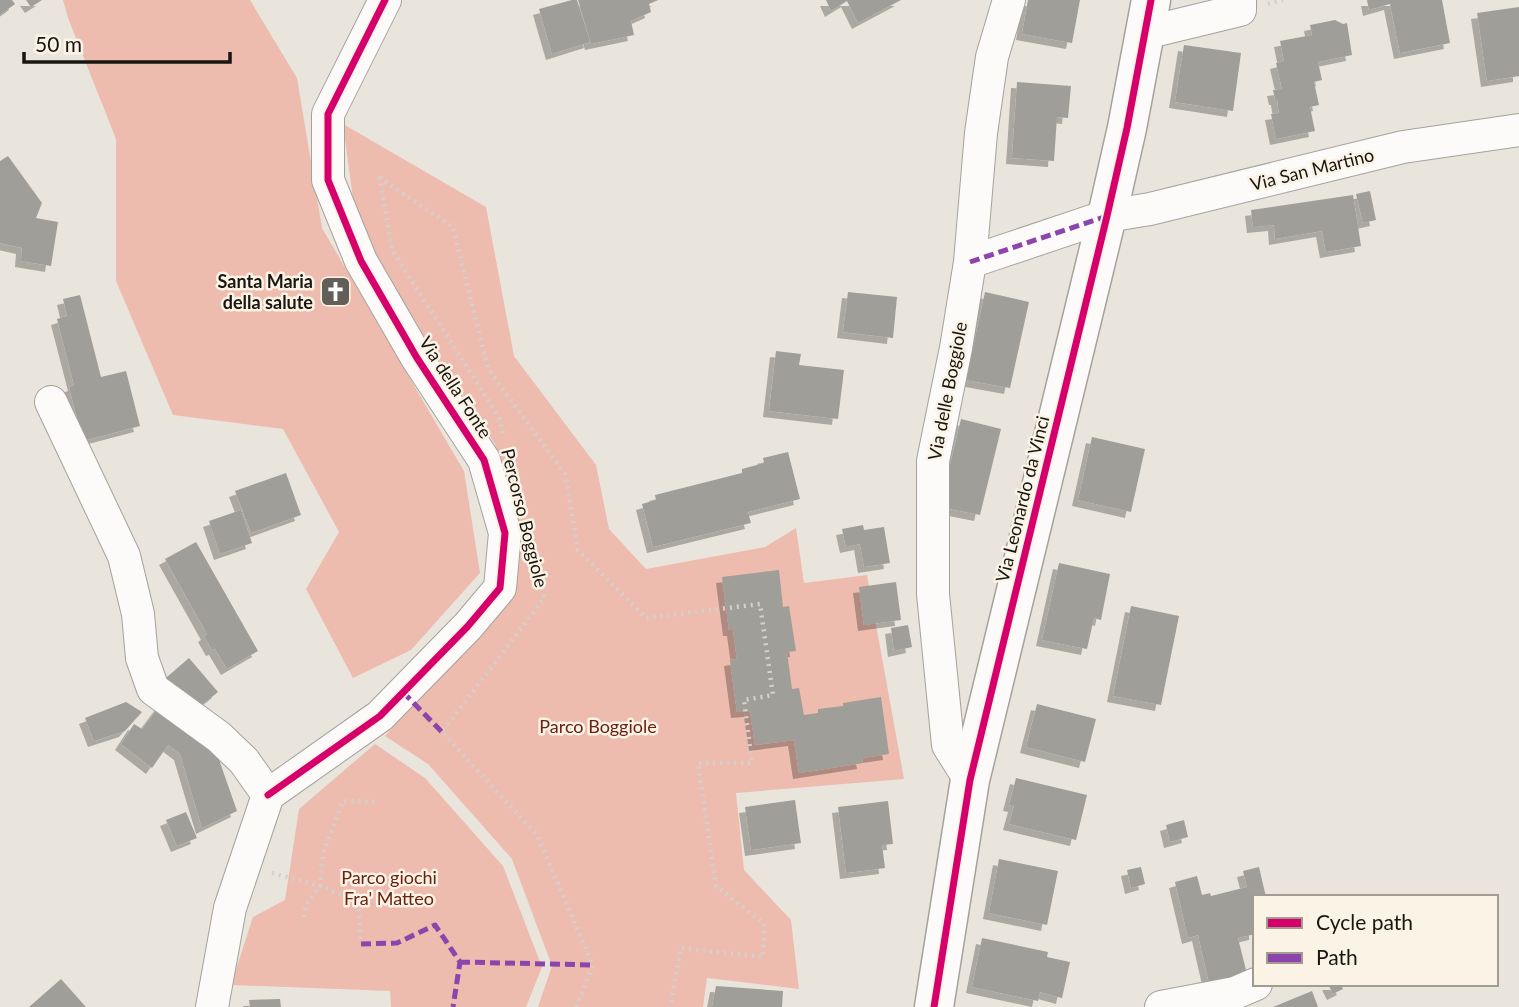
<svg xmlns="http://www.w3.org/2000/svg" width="1519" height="1007" font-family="Lato,sans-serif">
<defs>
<filter id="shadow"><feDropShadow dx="-6" dy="6" stdDeviation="0" flood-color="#0004"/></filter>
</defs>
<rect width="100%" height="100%" fill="#e9e5dd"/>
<!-- green -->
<path fill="#edbcae" d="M 63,0 L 250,0 L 297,78 L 322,228 L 464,471 L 480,573 L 411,650 L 353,678 L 306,589 L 339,532 L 283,429 L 173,415 L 116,281 L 116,139 L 68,18 Z
M 343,124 L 486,207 L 514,356 L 596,465 L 609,529 L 646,569 L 765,547 L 796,528 L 804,583 L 867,575 L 904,779 L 736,793 L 744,870 L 791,920 L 799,989 L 707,978 L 703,1007 L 538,1007 L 552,966 L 512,859 L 428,764 L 385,736 L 516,586 L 517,523 L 495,444 L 378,267 L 353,199 Z
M 375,744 L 425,778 L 503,866 L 542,967 L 526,1007 L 391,1007 L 390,991 L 231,985 L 253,917 L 285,900 L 299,809 Z"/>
<!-- building -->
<path fill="#a09e98" filter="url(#shadow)" d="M 0,0 L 12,0 L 15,4 L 0,15 Z
M 26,0 L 42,0 L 31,7 Z
M 572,0 L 577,0 L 590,42 L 552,54 L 539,9 Z
M 578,0 L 658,0 L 649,4 L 651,12 L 631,21 L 634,35 L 591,44 Z
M 826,0 L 901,0 L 858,23 L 847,1 L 831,11 Z
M 1028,0 L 1080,0 L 1072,43 L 1022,34 Z
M 1367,0 L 1442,0 L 1450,43 L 1400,53 L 1390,4 L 1369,10 Z
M 1519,7 L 1519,76 L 1487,81 L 1477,13 Z
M 1335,20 L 1343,24 L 1347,23 L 1352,55 L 1318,62 L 1322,80 L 1314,82 L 1319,105 L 1310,107 L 1315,131 L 1276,139 L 1271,114 L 1279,113 L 1277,99 L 1275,99 L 1273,90 L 1282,89 L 1276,63 L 1284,61 L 1280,41 L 1312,35 L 1310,25 Z
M 1184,45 L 1241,53 L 1233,111 L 1175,102 Z
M 1017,82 L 1071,86 L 1068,118 L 1057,117 L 1054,161 L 1012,158 Z
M 8,156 L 42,203 L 36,218 L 58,222 L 51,266 L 21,261 L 22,248 L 0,243 L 0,161 Z
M 1370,191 L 1376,220 L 1363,223 L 1356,194 Z
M 1353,195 L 1361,246 L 1326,252 L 1322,231 L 1275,239 L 1274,225 L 1253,227 L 1251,210 Z
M 848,292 L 897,297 L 893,338 L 843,332 Z
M 985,292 L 1029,302 L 1010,388 L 966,380 Z
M 80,295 L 101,377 L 126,371 L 140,426 L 83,441 L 69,387 L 74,385 L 57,319 L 67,316 L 63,299 Z
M 776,351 L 801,354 L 799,365 L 844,370 L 838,419 L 769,411 Z
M 961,419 L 1001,429 L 980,515 L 940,507 Z
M 1092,437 L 1145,449 L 1131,512 L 1078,500 Z
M 788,452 L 800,499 L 748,512 L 751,523 L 653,547 L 642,504 L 656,500 L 655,495 L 742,473 L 742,469 L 764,463 L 763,458 Z
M 286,473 L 301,515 L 251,533 L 235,491 Z
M 241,510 L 252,543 L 220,554 L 209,521 Z
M 863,525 L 864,530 L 884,527 L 890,563 L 864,567 L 860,544 L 846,547 L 842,529 Z
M 196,542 L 258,651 L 227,669 L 215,649 L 212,650 L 204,636 L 207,634 L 165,559 Z
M 1059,563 L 1110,574 L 1101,620 L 1094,618 L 1087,649 L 1042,640 Z
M 779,570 L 783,607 L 789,606 L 796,651 L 787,652 L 792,689 L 799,688 L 804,715 L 818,713 L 818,709 L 843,706 L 843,703 L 881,697 L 889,754 L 862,758 L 863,763 L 799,773 L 794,740 L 755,745 L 750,711 L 737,712 L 730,660 L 737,659 L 733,630 L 729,630 L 722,577 Z
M 896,582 L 901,620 L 864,625 L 859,587 Z
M 1131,606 L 1179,616 L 1161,705 L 1113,696 Z
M 908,625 L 912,647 L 894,651 L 891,628 Z
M 189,658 L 218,692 L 192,713 L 160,683 Z
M 126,702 L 142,712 L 125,731 L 94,741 L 85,718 Z
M 161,704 L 216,751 L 237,811 L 202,828 L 180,754 L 168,745 L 152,768 L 121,744 L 134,724 L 142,729 Z
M 1037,704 L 1096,719 L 1085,762 L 1026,747 Z
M 1016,778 L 1087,795 L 1076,840 L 1009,824 L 1014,806 L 1009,805 Z
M 795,800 L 801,843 L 751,850 L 745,807 Z
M 888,801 L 893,844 L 882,845 L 885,868 L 846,873 L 838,807 Z
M 186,812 L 197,838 L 177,846 L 166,820 Z
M 1184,820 L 1188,837 L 1170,842 L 1166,825 Z
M 999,859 L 1058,871 L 1047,925 L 989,913 Z
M 1141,867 L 1145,884 L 1131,888 L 1127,870 Z
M 1259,867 L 1266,897 L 1255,897 L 1255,934 L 1238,938 L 1247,974 L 1209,983 L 1198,935 L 1188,938 L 1175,882 L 1197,876 L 1202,895 L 1210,893 L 1211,896 L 1247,887 L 1243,871 Z
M 982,938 L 1048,952 L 1047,957 L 1070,962 L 1062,998 L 1040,992 L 1038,1001 L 972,987 Z
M 61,979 L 86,1007 L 29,1007 Z
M 1328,984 L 1340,984 L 1343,989 L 1333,994 Z
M 716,986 L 783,991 L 782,1007 L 712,1007 Z
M 1312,991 L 1318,1007 L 1273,1007 Z
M 280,999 L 281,1007 L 250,1007 L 249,1000 Z"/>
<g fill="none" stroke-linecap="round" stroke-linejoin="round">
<defs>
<path id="street" d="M 1145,33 L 1240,10 L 1240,0
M 970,262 L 1107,216 L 1150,209 L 1403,147 L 1519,130
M 51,402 L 124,556 L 138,614 L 142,658 L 153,689 L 219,737 L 244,761 L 268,795 L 230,908 L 212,1007
M 970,780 L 948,745 L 933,594 L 933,461 L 956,348 L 970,262 L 981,133 L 992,57 L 1009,0
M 268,795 L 380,716 L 468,626 L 500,588 L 505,533 L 484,460 L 417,358 L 361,261 L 328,180 L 328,114 L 385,0
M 1161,1007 L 1235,993 L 1256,984"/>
<path id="secondary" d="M 934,1007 L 970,780 L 1107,216 L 1127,128 L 1151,0"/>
</defs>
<!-- street casing -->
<use href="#street" stroke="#a5a29c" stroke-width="34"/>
<!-- secondary casing -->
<use href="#secondary" stroke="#a5a29c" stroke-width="41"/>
<!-- path -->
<path stroke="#d3d1cf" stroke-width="4.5" stroke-dasharray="2 5" stroke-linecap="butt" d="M 1268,4 L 1283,0
M 503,433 L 499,417 L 392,250 L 380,178 L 453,227 L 488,369 L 565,474 L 578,550 L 646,618 L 760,604 L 773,695 L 744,700 L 752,763 L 698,763 L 716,886 L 764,924 L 763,957 L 681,948 L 670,1007
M 534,554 L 545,597 L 442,732 L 537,835 L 593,965 L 576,1007
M 272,873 L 320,886 L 323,853 L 343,801 L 378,802
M 304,917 L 306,905 L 320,886 L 358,902 L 361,944"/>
<!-- street -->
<use href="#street" stroke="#fcfbfa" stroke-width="32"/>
<!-- secondary -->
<use href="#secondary" stroke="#fcfbfa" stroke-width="38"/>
<!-- quiet -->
<path stroke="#8e44ad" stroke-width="5" stroke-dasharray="10 5" stroke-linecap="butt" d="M 970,262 L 1107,216
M 403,692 L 442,732
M 361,944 L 397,943 L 435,925 L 460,962 L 453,1007
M 460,962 L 593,965"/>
<defs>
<path id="cycleway" d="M 268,795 L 380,716 L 468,626 L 500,588 L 505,533 L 484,460 L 417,358 L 361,261 L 328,180 L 328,114 L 385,0
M 934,1007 L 970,780 L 1107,216 L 1127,128 L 1151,0"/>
</defs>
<!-- cycleway casing -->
<use href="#cycleway" stroke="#fbf3e5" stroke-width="11"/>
<!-- cycleway -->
<use href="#cycleway" stroke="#d6006c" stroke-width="7"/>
</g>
<!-- icons -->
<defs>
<symbol id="church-square" viewBox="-11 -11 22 22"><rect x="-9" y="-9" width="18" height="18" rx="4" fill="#625e58" stroke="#fbf3e5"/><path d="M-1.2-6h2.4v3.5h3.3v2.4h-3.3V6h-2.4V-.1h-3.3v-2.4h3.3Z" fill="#fff"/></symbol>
</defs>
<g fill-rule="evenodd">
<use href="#church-square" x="318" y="274" width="35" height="35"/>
</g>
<g text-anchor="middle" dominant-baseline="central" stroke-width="5" stroke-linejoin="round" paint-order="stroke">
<!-- street labels -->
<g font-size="18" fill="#191611" stroke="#fbf3e5">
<text transform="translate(1312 169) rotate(-14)">Via San Martino</text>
<text transform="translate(456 387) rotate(57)">Via della Fonte</text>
<text transform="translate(947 391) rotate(-79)">Via delle Boggiole</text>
<text transform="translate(1022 499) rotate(-76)">Via Leonardo da Vinci</text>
<text transform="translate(525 518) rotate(76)">Percorso Boggiole</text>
</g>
<!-- poi labels -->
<g font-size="18" font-weight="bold" fill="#191611" stroke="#fbf3e5" text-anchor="end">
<text x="313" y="281">Santa Maria<tspan x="313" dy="21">della salute</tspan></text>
</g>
<!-- park labels -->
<g font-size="18" fill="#6c2010" stroke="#fbf3e5">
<text x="598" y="726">Parco Boggiole</text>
<text x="389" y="877">Parco giochi<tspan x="389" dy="21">Fra' Matteo</tspan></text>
</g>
</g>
<!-- legend -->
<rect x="1253" y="895" width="245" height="91" fill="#fbf3e5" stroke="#a19b90" stroke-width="2"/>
<rect x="1267" y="918" width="35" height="10" fill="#d6006c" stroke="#a19b90" stroke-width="2"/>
<text x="1316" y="930" font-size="21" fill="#191611">Cycle path</text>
<rect x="1267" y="953" width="35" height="10" fill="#8e44ad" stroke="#a19b90" stroke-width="2"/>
<text x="1316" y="965" font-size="21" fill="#191611">Path</text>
<!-- scale -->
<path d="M24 52v10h206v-10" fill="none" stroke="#191611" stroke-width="3.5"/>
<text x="35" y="52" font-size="21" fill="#191611" stroke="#fbf3e5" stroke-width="5" paint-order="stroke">50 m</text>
</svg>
